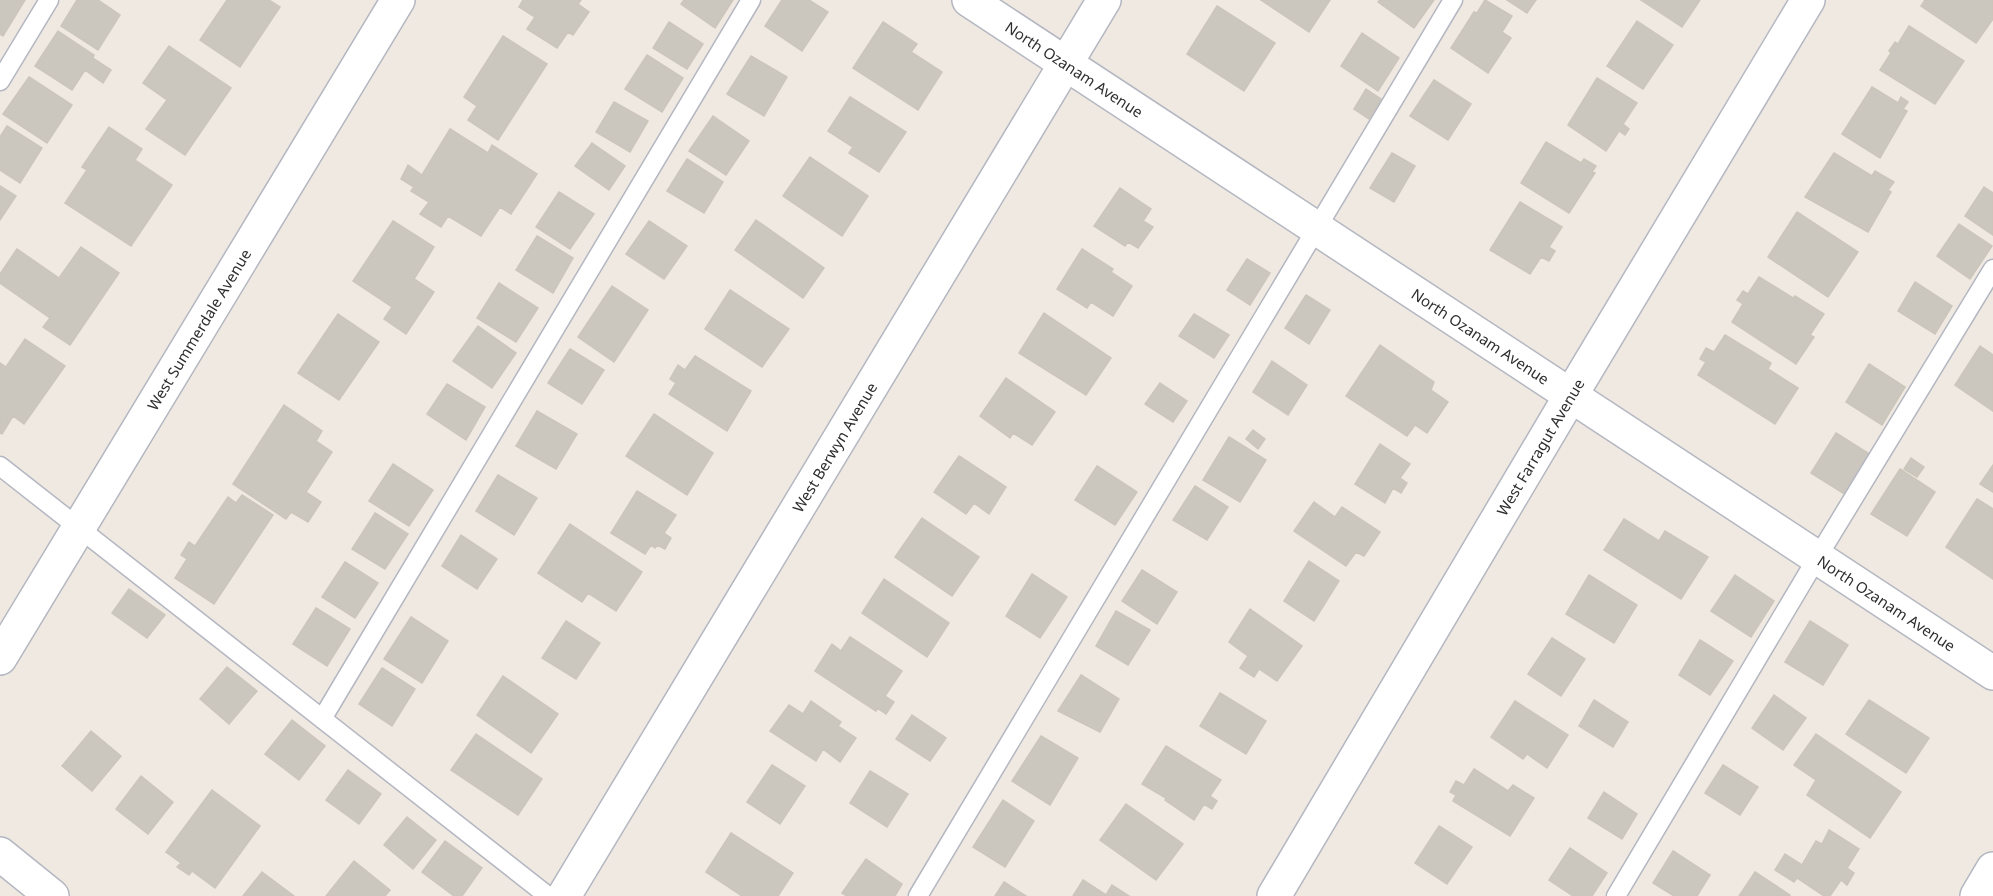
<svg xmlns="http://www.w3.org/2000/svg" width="1993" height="896" font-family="'Noto Sans',sans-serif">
<rect width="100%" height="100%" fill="#efe9e1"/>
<!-- building -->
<path fill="#cbc7bf" stroke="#cbc5ba" stroke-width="1.5" d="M 0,0 L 25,0 L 3,36 L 0,34 Z
M 77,0 L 98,0 L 120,15 L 98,50 L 61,26 Z
M 227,0 L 269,0 L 280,7 L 240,67 L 200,40 Z
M 523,0 L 581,0 L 578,4 L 589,12 L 573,35 L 568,32 L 557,48 L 527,29 L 535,17 L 519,7 Z
M 684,0 L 733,0 L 715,28 L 681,4 Z
M 782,0 L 809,0 L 828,12 L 802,51 L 765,26 Z
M 1261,0 L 1330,0 L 1309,32 Z
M 1380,0 L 1434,0 L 1414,28 L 1378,2 Z
M 1485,0 L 1512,16 L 1502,32 L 1511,38 L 1488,73 L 1451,48 L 1474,12 L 1477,13 Z
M 1507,0 L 1536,0 L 1527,13 Z
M 1641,0 L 1700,0 L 1682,27 Z
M 1925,0 L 1993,0 L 1993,19 L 1976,43 L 1921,6 Z
M 1217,6 L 1275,43 L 1244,91 L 1187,54 Z
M 1637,21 L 1673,45 L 1643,89 L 1607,66 Z
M 669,22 L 703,44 L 687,69 L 653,48 Z
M 883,22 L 917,44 L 911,52 L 942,72 L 918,110 L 853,68 Z
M 1909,26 L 1964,61 L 1935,104 L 1880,70 L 1891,53 L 1889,51 L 1895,42 L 1898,44 Z
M 58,31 L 94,55 L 93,58 L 111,70 L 103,83 L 85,70 L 72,90 L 35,66 Z
M 1362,33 L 1399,58 L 1378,91 L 1341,66 Z
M 503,36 L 547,64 L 498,140 L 468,120 L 477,106 L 464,97 Z
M 169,46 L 231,88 L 185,155 L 146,129 L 167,100 L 143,83 Z
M 647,55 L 683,78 L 662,112 L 625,89 Z
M 751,56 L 787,77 L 764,116 L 727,94 Z
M 29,77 L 72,105 L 47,143 L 3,114 Z
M 1597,78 L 1637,103 L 1623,124 L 1629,129 L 1625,135 L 1619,131 L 1606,151 L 1568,125 Z
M 1434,80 L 1471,104 L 1448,140 L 1410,116 Z
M 1872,87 L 1898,103 L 1901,97 L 1908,102 L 1903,109 L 1907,111 L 1880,158 L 1842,134 Z
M 1366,89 L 1381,99 L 1369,119 L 1354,109 Z
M 850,97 L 906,132 L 879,172 L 849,153 L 853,147 L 828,131 Z
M 614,102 L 648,121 L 630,152 L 596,132 Z
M 713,116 L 749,141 L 726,175 L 689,151 Z
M 7,126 L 42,148 L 20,183 L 0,170 L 0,137 Z
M 109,127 L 142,149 L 135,160 L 172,185 L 131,246 L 65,203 L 87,170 L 82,167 Z
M 450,129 L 488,153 L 492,145 L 537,174 L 511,214 L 500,207 L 481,236 L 448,216 L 441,227 L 420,214 L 429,202 L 411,191 L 414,187 L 401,179 L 408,165 L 422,175 Z
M 1546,142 L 1581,163 L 1584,159 L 1596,166 L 1592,172 L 1595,173 L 1569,213 L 1521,183 Z
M 592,143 L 625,166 L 609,190 L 575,166 Z
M 1392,153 L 1415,166 L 1394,202 L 1370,188 Z
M 1834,153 L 1872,176 L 1875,171 L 1894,182 L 1888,190 L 1891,192 L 1868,232 L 1805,197 Z
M 810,157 L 868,196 L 842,236 L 783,196 Z
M 687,159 L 723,182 L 704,213 L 667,191 Z
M 0,186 L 16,196 L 0,220 Z
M 1984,187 L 1993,193 L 1993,235 L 1965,216 Z
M 1120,188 L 1151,209 L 1143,221 L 1153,227 L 1138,248 L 1128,242 L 1125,246 L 1094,226 Z
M 559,192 L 594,214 L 570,249 L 536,227 Z
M 1520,202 L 1562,227 L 1549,247 L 1555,251 L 1549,261 L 1541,257 L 1530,274 L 1490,250 Z
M 1797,212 L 1858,252 L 1828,297 L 1768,257 Z
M 756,220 L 824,268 L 803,298 L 735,250 Z
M 393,221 L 434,247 L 414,279 L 434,292 L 406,334 L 384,319 L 392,307 L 353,281 Z
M 649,221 L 687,246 L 664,279 L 626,254 Z
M 1959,224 L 1992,246 L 1970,279 L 1937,256 Z
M 537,236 L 573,258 L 553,293 L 516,270 Z
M 81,247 L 119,273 L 70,345 L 43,327 L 50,318 L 0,283 L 0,274 L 17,249 L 59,278 Z
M 1082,249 L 1113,269 L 1111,272 L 1132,286 L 1113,316 L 1091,302 L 1087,308 L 1057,289 Z
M 1247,259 L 1270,273 L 1250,305 L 1227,290 Z
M 1759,277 L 1793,298 L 1795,296 L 1824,314 L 1810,335 L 1814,337 L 1796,364 L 1732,322 L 1743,304 L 1737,300 L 1743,291 L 1748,294 Z
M 1915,282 L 1952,306 L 1935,334 L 1898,311 Z
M 499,283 L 538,308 L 516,342 L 477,318 Z
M 612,286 L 648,310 L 614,362 L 578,337 Z
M 730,290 L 789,329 L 762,367 L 705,329 Z
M 1306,295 L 1330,310 L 1309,344 L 1285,328 Z
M 1044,313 L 1111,358 L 1086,395 L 1019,353 Z
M 338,314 L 379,342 L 339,400 L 298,373 Z
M 1194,314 L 1229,335 L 1214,358 L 1179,336 Z
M 478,326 L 516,353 L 492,388 L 453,361 Z
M 1725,335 L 1771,363 L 1768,369 L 1798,388 L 1775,424 L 1698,375 L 1706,362 L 1700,359 L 1706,348 L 1714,352 Z
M 25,339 L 65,366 L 24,424 L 13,416 L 2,434 L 0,433 L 0,363 L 6,367 Z
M 1380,345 L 1434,382 L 1431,390 L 1448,402 L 1427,433 L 1415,425 L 1407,436 L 1346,396 Z
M 1980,346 L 1993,355 L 1993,411 L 1955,385 Z
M 570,349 L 604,370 L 582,404 L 548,383 Z
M 695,356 L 751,391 L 727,431 L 669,394 L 676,383 L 670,379 L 678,365 L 685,370 Z
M 1272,361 L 1307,385 L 1288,415 L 1253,392 Z
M 1869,364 L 1905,387 L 1882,425 L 1846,402 Z
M 1006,378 L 1055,412 L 1032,445 L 1013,433 L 1010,438 L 980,416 Z
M 1160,383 L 1187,401 L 1173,422 L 1145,404 Z
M 447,384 L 485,407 L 466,440 L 427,414 Z
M 284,405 L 322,431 L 316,441 L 332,452 L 306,492 L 321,502 L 308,522 L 291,512 L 286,519 L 233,484 Z
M 537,411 L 577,434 L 556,469 L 516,446 Z
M 654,414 L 713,453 L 687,495 L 626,456 Z
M 1253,430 L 1265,439 L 1258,449 L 1246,439 Z
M 1836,433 L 1871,455 L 1846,495 L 1811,473 Z
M 1229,437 L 1266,460 L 1240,502 L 1203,480 Z
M 1380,444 L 1410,464 L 1400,478 L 1407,483 L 1401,493 L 1393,488 L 1385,503 L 1355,484 Z
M 959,456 L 1006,487 L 989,514 L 974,503 L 966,514 L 934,492 Z
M 1911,458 L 1924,467 L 1917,477 L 1904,469 Z
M 393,464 L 433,490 L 409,526 L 369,501 Z
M 1993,465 L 1993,492 L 1980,484 Z
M 1097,466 L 1137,492 L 1115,525 L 1075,500 Z
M 1900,469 L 1935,492 L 1907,536 L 1871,514 Z
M 498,475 L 537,498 L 514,535 L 476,511 Z
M 1195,486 L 1228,507 L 1207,540 L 1173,520 Z
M 637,491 L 676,515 L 664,533 L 671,538 L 665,549 L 657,545 L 655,548 L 651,545 L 645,554 L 611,533 Z
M 242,495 L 273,515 L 214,604 L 175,578 L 187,559 L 181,555 L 189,542 L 195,546 L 228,497 L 236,503 Z
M 1977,499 L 1993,509 L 1993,579 L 1946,547 Z
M 1314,502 L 1335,517 L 1342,507 L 1380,532 L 1364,556 L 1356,552 L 1346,566 L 1294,531 Z
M 375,513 L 408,534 L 385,569 L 352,549 Z
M 922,518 L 979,557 L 952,596 L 895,557 Z
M 1624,519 L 1659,541 L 1665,531 L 1708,557 L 1681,599 L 1604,550 Z
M 570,524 L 642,572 L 616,611 L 588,593 L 582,602 L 538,573 Z
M 461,535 L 497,559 L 477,589 L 442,566 Z
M 1309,561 L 1339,581 L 1314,621 L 1284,601 Z
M 345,562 L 378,583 L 355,618 L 322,597 Z
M 1142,570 L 1177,592 L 1157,624 L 1122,601 Z
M 1032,574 L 1067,597 L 1040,638 L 1006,616 Z
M 1589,575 L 1637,605 L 1614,643 L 1566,614 Z
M 1735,575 L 1774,601 L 1751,637 L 1711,611 Z
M 884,579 L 949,623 L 927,657 L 862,613 Z
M 129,589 L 165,615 L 147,638 L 112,613 Z
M 316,608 L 350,629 L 327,666 L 293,644 Z
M 1250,609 L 1302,646 L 1277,681 L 1259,669 L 1254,677 L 1240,668 L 1248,656 L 1229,642 Z
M 1116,611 L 1150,630 L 1128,665 L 1096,646 Z
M 411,617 L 448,641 L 422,683 L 384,659 Z
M 566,621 L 600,643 L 576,679 L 542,658 Z
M 1810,621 L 1848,645 L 1823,685 L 1785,662 Z
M 850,637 L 902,671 L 885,696 L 894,702 L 886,714 L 877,708 L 876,711 L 815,671 L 832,644 L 841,651 Z
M 1552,638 L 1585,659 L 1561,696 L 1528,674 Z
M 1700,640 L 1733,661 L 1710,695 L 1679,675 Z
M 227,667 L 257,691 L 229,724 L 200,699 Z
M 382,668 L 415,689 L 392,726 L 359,704 Z
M 1081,675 L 1119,699 L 1100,732 L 1058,711 Z
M 503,676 L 558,714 L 531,753 L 477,715 Z
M 1220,693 L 1266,721 L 1246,754 L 1200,726 Z
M 1774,695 L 1806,718 L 1783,750 L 1752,728 Z
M 1594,700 L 1628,722 L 1613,747 L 1579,726 Z
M 1869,700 L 1929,738 L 1906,773 L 1846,734 Z
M 811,701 L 841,722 L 838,726 L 856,738 L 840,762 L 823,749 L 816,761 L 770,731 L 789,705 L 803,714 Z
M 1515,701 L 1568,735 L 1547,768 L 1527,754 L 1523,759 L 1491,737 Z
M 912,715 L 946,738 L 930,761 L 896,739 Z
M 292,720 L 325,746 L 299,780 L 265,754 Z
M 91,731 L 121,756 L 92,791 L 62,766 Z
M 476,734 L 542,779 L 518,815 L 451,770 Z
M 1816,734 L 1901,792 L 1870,838 L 1807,795 L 1816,780 L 1794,765 Z
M 1041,736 L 1078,758 L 1050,805 L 1012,781 Z
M 1166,746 L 1221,780 L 1210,796 L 1217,801 L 1212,809 L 1204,804 L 1194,820 L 1165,800 L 1166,798 L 1142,784 Z
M 772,765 L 805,786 L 780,824 L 747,802 Z
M 1723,765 L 1758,787 L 1740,815 L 1705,793 Z
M 1474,769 L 1508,791 L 1513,785 L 1534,798 L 1510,836 L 1453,801 L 1456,795 L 1450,792 L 1456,781 L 1464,785 Z
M 348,770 L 381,794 L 359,824 L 326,800 Z
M 870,771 L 908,794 L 887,827 L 850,803 Z
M 141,776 L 173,802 L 148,834 L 116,809 Z
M 212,790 L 260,826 L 215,888 L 192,871 L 189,875 L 177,867 L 181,863 L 166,852 Z
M 1604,792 L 1637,814 L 1622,839 L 1588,818 Z
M 1003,800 L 1034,821 L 1005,867 L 973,847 Z
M 1126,804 L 1183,844 L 1156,880 L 1100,840 Z
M 407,817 L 436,840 L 413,869 L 384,845 Z
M 1439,826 L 1472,847 L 1447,884 L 1415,863 Z
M 1829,830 L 1859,849 L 1847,868 L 1854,873 L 1847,885 L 1841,880 L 1830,896 L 1824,896 L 1797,878 L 1794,882 L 1775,870 L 1785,854 L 1802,865 L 1816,841 L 1822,844 Z
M 731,833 L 793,873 L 778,896 L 742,896 L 706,872 Z
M 445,841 L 482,868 L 462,896 L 454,896 L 422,872 Z
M 1570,848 L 1607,873 L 1592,896 L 1573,896 L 1549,880 Z
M 1673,851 L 1710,875 L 1697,896 L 1674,896 L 1653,883 Z
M 866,859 L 902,884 L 895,896 L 847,896 L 842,893 Z
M 354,861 L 390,890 L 385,896 L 326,896 Z
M 262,872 L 294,896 L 243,896 Z
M 1755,872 L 1790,895 L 1789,896 L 1739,896 Z
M 1083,880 L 1106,895 L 1112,885 L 1129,896 L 1073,896 Z
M 1004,882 L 1026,896 L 995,896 Z"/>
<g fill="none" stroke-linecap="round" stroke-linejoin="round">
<defs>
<path id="lane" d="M 0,81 L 49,0
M 0,466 L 548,896
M 322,719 L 751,0
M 918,896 L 1453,0
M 1616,896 L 1817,558 L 1993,269"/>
<g id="street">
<path id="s1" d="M 969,0 L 1993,673"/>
<path id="s2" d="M 0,658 L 398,0"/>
<path id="s3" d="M 564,896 L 1104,0"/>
<path id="s4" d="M 1274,896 L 1571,395 L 1808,0"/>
</g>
<path id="secondary" d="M 0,854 L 52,896
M 1977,896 L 1993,869"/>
</defs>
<!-- lane casing -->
<use href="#lane" stroke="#b4b7c1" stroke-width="21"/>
<!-- street casing -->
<use href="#street" stroke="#b4b7c1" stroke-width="36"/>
<!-- secondary casing -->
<use href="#secondary" stroke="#b4b7c1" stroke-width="36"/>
<!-- lane -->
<use href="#lane" stroke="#fff" stroke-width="18"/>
<!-- street -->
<use href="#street" stroke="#fff" stroke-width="33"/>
<!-- secondary -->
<use href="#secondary" stroke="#fff" stroke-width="33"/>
</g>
<g text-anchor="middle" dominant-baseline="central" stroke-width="6" stroke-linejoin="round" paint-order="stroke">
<!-- street labels -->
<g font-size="15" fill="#2e2e2e" stroke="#fff">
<text stroke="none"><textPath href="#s1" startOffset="126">North Ozanam Avenue</textPath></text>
<text stroke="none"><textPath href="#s2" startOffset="384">West Summerdale Avenue</textPath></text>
<text stroke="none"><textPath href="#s1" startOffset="612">North Ozanam Avenue</textPath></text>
<text stroke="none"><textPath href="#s4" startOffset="522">West Farragut Avenue</textPath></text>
<text stroke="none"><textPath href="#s3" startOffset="524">West Berwyn Avenue</textPath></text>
<text stroke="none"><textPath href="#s1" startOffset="1098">North Ozanam Avenue</textPath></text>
</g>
</g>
</svg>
